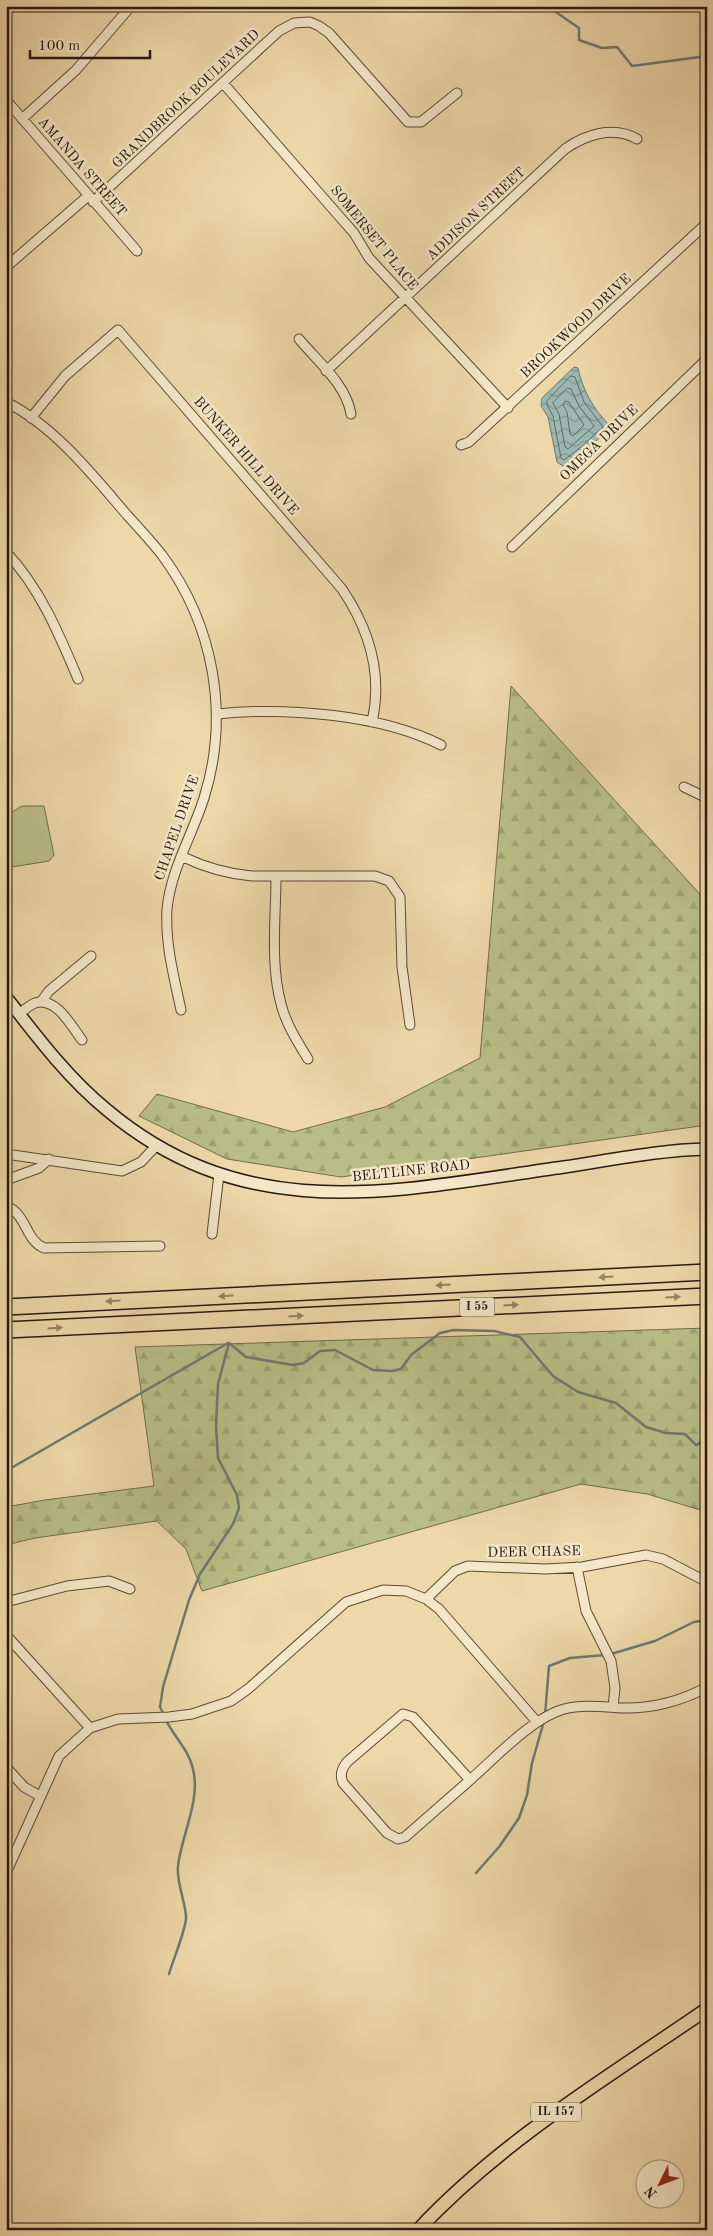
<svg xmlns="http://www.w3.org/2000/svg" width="713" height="2236" font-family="'Old Standard TT',serif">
<defs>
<pattern id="forest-firs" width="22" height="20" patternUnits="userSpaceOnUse" patternTransform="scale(1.25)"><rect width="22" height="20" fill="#b9be87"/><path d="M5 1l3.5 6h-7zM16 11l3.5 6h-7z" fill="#9fa374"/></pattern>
<pattern id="water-waves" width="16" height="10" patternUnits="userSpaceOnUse" patternTransform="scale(1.25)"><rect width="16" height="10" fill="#9db8b3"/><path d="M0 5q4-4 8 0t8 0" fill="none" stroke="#809590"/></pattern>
</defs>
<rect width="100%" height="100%" fill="#eed8a9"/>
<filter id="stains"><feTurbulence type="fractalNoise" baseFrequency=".004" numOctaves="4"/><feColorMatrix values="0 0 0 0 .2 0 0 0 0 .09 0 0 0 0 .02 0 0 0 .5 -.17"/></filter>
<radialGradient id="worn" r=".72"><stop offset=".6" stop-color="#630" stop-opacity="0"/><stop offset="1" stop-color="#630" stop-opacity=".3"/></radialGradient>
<!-- forest -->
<path fill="url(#forest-firs)" stroke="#706c4c" d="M 511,686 L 707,902 L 707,1125 L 341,1177 L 227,1159 L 139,1116 L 157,1094 L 293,1132 L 385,1107 L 480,1058 Z
M 707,1328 L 707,1512 L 647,1494 L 581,1484 L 202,1591 L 186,1549 L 157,1521 L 35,1538 L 6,1545 L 6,1507 L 45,1500 L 154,1486 L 135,1347 Z"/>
<!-- pitch -->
<path fill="#b9be87" stroke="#706c4c" d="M 22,806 L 44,806 L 54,855 L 49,861 L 6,868 L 6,816 Z"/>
<!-- water -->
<path fill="url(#water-waves)" stroke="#6e7872" d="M 574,367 L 578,368 C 583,391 593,408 609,425 L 608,430 L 585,451 L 564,467 L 557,462 L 548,417 L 541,406 L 542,398 Z"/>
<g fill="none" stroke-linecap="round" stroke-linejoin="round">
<!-- shore -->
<path stroke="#626862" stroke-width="1" d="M 571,376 L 575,377 L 584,402 L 603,427 L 581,447 L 564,460 L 561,458 L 553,416 L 547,405 L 547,401 Z
M 568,388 L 571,389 L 579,406 L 594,426 L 568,449 L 565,447 L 559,414 L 553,403 Z
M 566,401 L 569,402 L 584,425 L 573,436 L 570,434 L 567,412 L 563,405 Z"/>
<!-- stream -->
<path stroke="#6e7872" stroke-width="2.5" d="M 396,6 L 401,8 L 436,10 L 442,6
M 547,6 L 579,28 L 579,40 L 602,48 L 617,47 L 632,66 L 707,56
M 229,1343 L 246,1357 L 293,1365 L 304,1363 L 320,1351 L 335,1350 L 373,1370 L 392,1371 L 401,1369 L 411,1355 L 440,1333 L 454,1330 L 494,1331 L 520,1337 L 553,1376 L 578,1392 L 616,1403 L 646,1427 L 666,1433 L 685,1434 L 696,1445 L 707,1440
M 6,1471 L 228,1343
M 611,1654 L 655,1641 L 694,1622 L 707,1620
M 164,1715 L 160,1707 L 163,1687 L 189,1600 L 200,1574 L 233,1524 L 239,1508 L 237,1495 L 218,1458 L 216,1426 L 218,1384 L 229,1343
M 545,1715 L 549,1666 L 570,1658 L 605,1655
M 166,1720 C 174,1737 189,1750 193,1769 C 201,1801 181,1836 178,1866 C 176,1883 187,1906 186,1919 C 184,1935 174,1957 169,1974
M 476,1873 L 499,1847 L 519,1818 L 527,1795 L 532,1763 L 544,1721"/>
<defs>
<path id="minor" d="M 223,83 L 339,216 L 354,233 L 369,258 L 508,408
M 6,100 L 137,251
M 22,119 L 76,70 L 131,6
M 93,202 L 279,31 L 294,23 L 310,22 L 319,26 L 329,33 L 408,122 L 421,122 L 457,93
M 6,267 L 88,196
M 299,339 C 318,362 346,384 351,414
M 326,371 L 565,149 C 585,135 613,125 637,139
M 6,402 C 54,426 93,475 127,515 C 139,528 151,541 162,555 C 214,625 230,715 204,798 C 192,836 171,869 167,909 C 165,944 174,977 181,1010
M 31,418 L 65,376 L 118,330 L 342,589 C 369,629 383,674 372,722
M 461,445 L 469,442 L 707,223
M 512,547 L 707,359
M 6,552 C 40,588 59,634 78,679
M 217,714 C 285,707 380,714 441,745
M 684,787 L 707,798
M 181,856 C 204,867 226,874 252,876 L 375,876 L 389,881 L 400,897 L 402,967 L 410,1025
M 276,876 C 276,917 270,963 281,1004 C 286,1024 297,1041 308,1059
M 41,1002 L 49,991 L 91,956
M 19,1014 C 24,1010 30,1005 35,1003 C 56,996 72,1027 82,1040
M 6,1154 L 122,1171 L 141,1162 L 156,1146
M 6,1180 L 39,1168 L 49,1159
M 6,1206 C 27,1214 25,1240 44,1248 L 160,1246
M 212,1234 L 219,1174
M 577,1567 L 586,1611 L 611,1661 L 615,1688 L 613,1707
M 426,1599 L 455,1571 L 468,1566 L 545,1569 L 582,1567 L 646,1555 L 663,1559 L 707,1582
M 6,1602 L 67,1586 L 109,1581 L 130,1589
M 6,1635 L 90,1728
M 403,1714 L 413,1717 L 470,1780 L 405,1837 L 398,1839 L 387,1833 L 343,1783 C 340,1775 341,1770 347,1762 Z
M 6,1767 L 24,1787 L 40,1796
M 470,1780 C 495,1758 532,1718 564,1709 C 583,1704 603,1707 622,1708 C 651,1709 682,1701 707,1687
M 6,1873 L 59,1756 L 90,1728 L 118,1719 L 169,1717 L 192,1714 L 231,1701 L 248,1689 L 346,1602 L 383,1590 L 406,1591 L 426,1599 L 439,1609 L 537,1722"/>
<path id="secondary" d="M 6,997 C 37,1037 68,1078 107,1110 C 249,1229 399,1190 564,1167 C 611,1160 659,1150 707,1149"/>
<path id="primary" d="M 418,2230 C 501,2141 607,2078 707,2009"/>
<path id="motorway" d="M 6,1307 L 707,1272
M 6,1330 L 707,1296"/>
</defs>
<!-- minor casing -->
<use href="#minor" stroke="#5a4936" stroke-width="11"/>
<!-- secondary casing -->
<use href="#secondary" stroke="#281910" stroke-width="14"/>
<!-- primary casing -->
<use href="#primary" stroke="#281910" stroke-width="15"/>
<!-- motorway casing -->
<use href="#motorway" stroke="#281910" stroke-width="18"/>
<!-- minor -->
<use href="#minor" stroke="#f4e6c7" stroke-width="9"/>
<!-- secondary -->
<use href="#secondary" stroke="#f4e6c7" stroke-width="11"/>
<!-- primary -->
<use href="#primary" stroke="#eed8a9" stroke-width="12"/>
<!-- motorway -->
<use href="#motorway" stroke="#eed8a9" stroke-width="15"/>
</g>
<!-- one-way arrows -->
<defs><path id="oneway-solid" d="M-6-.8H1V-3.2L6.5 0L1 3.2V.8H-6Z" transform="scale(1.25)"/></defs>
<g fill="#958264">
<use href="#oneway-solid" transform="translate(606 1277) rotate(177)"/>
<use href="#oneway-solid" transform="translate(443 1285) rotate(177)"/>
<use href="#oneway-solid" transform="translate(226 1296) rotate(177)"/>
<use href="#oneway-solid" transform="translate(673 1297) rotate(-3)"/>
<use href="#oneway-solid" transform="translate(113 1301) rotate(177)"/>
<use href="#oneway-solid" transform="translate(511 1305) rotate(-3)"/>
<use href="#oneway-solid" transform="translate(296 1316) rotate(-3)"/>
<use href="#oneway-solid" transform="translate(55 1328) rotate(-3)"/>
</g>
<g text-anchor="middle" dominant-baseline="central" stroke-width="5" stroke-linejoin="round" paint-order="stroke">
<!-- shield labels -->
<g fill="#f4e6c7" stroke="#655647" stroke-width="1">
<rect x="459.5" y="1297.5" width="35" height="19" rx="4"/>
<rect x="531" y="2102.5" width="50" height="19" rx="4"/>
</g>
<g font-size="12" font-weight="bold" fill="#281910">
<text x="477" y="1307">I 55</text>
<text x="556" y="2112">IL 157</text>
</g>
<!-- street labels -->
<g font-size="14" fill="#281910" stroke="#f4e6c7">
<text transform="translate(186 99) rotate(-43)">GRANDBROOK BOULEVARD</text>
<text transform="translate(82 167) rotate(49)">AMANDA STREET</text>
<text transform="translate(476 214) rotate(-43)">ADDISON STREET</text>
<text transform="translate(374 238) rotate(51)">SOMERSET PLACE</text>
<text transform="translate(576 326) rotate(-43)">BROOKWOOD DRIVE</text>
<text transform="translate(599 443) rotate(-44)">OMEGA DRIVE</text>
<text transform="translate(246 456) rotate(49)">BUNKER HILL DRIVE</text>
<text transform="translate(177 828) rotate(-71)">CHAPEL DRIVE</text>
<text transform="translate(411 1171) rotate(-6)">BELTLINE ROAD</text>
<text transform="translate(534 1552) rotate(-1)">DEER CHASE</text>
</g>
</g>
<!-- margin -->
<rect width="713" height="2236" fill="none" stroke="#eed8a9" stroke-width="25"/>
<rect x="8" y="8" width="698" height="2221" fill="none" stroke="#281910" stroke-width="2.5"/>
<rect x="12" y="12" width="688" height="2211" fill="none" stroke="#281910"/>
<!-- north arrow -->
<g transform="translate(660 2184) rotate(228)"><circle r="24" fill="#f4e6c7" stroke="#a2947e"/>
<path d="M0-4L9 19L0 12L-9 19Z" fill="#8f2418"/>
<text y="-8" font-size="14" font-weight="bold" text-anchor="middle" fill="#281910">N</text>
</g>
<!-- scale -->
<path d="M30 50v8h120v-8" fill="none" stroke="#281910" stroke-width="2.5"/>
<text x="38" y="50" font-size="15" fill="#281910" stroke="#f4e6c7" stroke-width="4" paint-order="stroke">100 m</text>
<rect width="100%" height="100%" filter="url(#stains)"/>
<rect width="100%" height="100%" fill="url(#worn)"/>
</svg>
